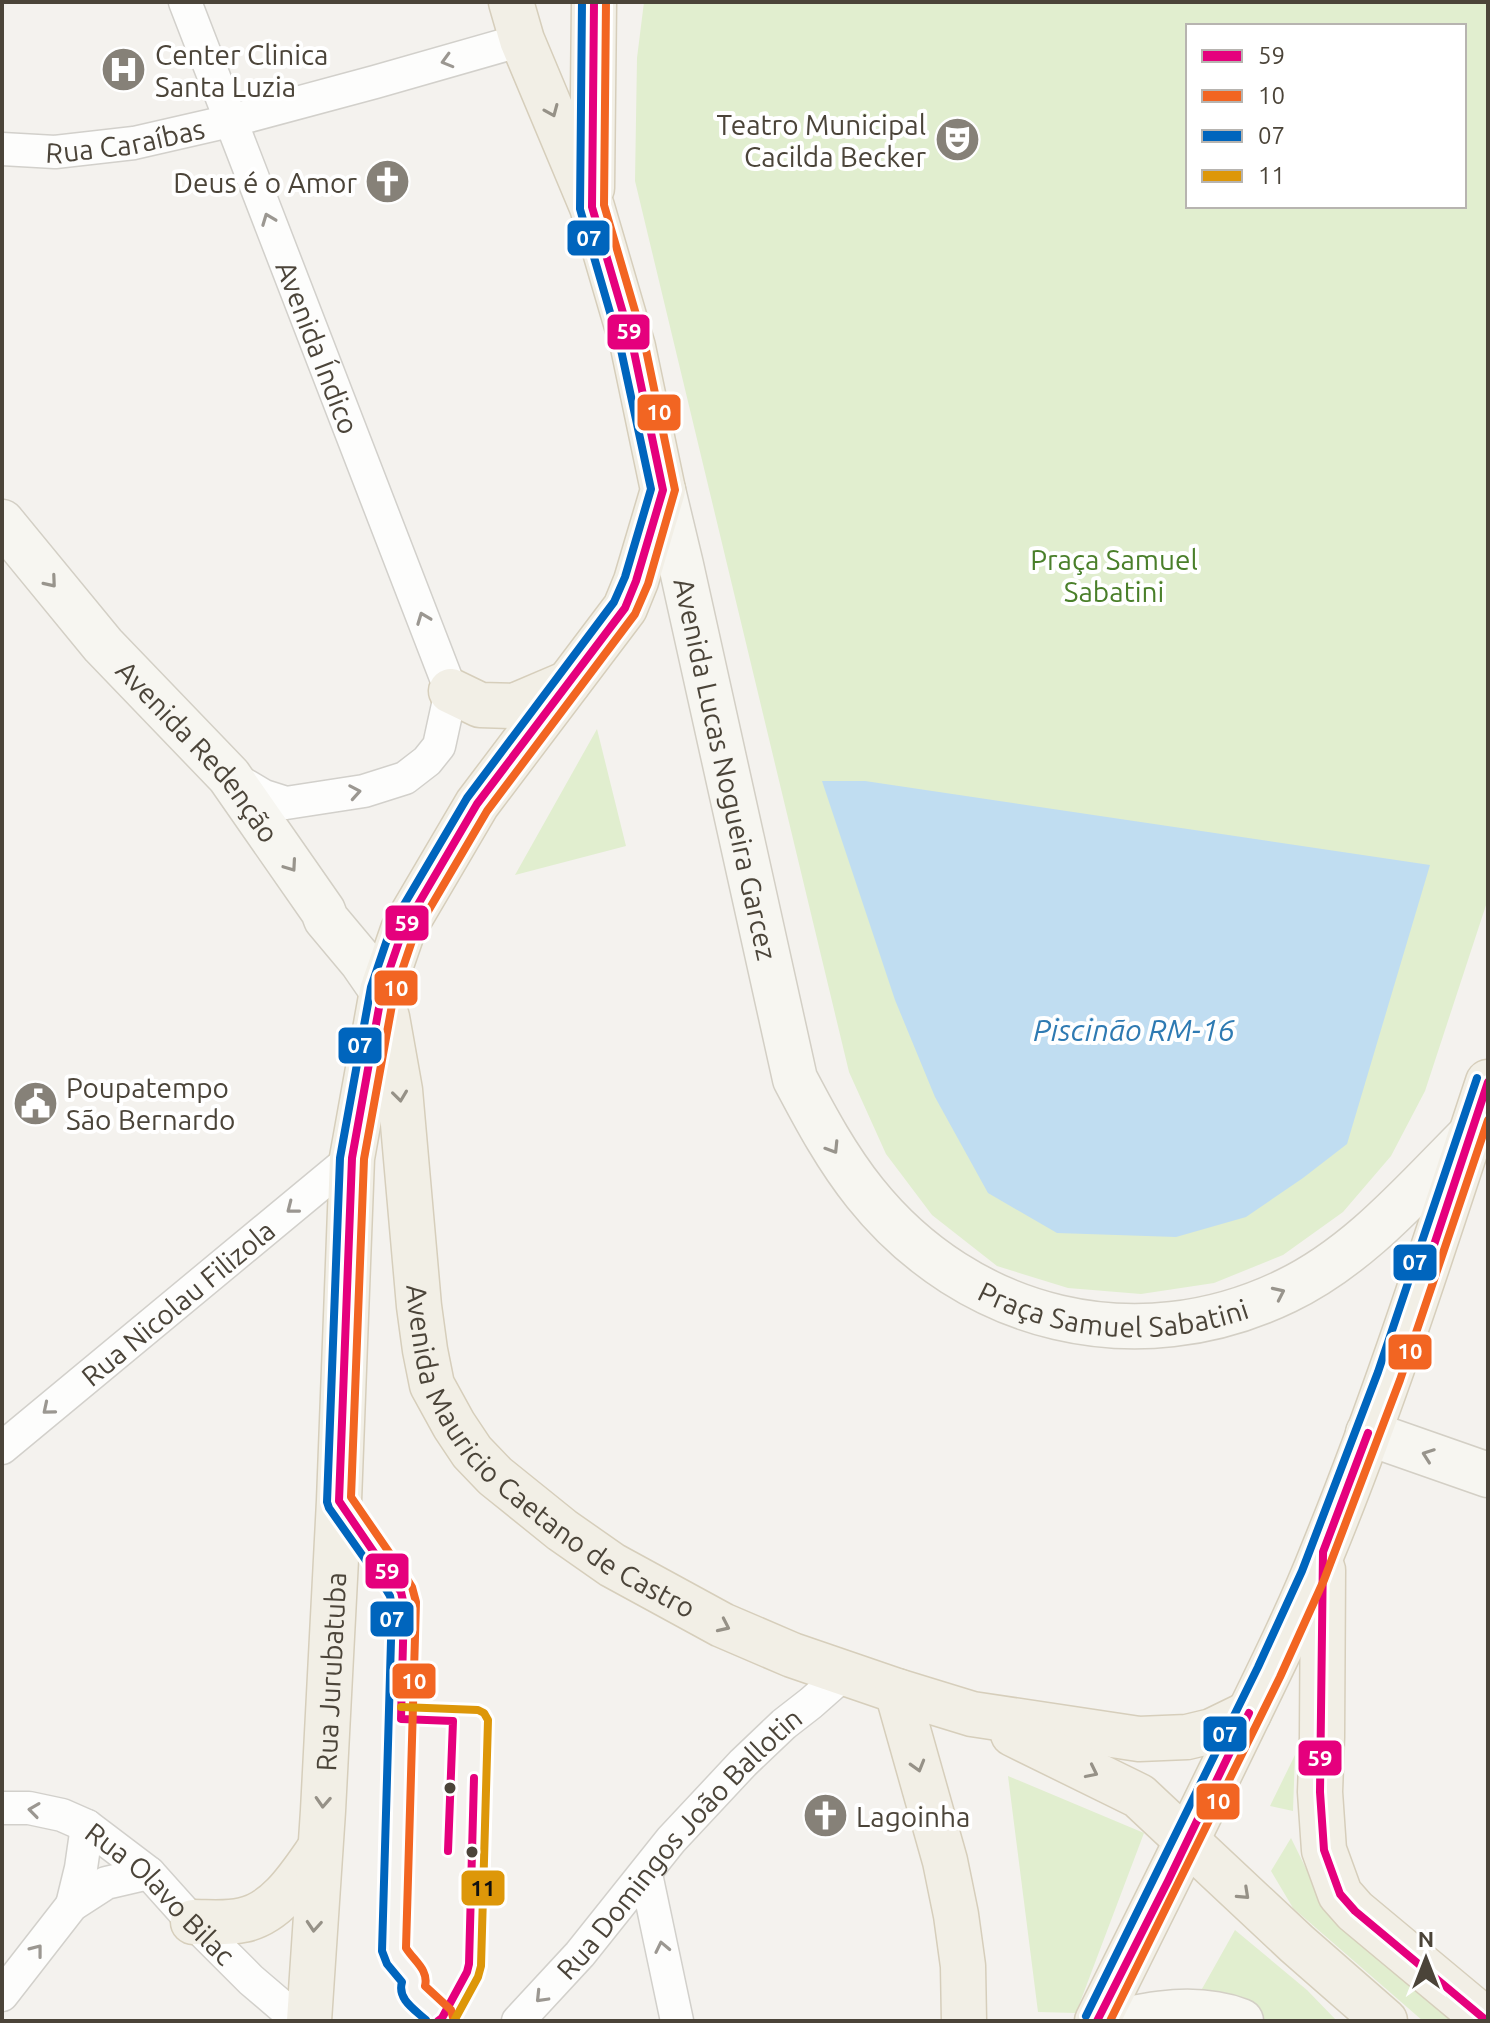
<svg xmlns="http://www.w3.org/2000/svg" width="1490" height="2023" font-family="Ubuntu,sans-serif">
<rect width="100%" height="100%" fill="#f4f2ee"/>
<!-- green -->
<path fill="#e1eecf" fill-rule="evenodd" d="M 644,2 L 1488,2 L 1488,899 L 1425,1091 L 1391,1156 L 1343,1212 L 1283,1255 L 1214,1283 L 1141,1294 L 1068,1288 L 997,1266 L 932,1215 L 886,1154 L 849,1072 L 635,181 L 637,58 ZM 1188,26 L 1464,26 L 1464,206 L 1188,206 Z
M 597,729 L 626,846 L 515,875 Z
M 1295,1755 L 1293,1811 L 1270,1806 Z
M 1008,1776 L 1144,1833 L 1076,2013 L 1038,2012 Z
M 1291,1838 L 1324,1905 L 1466,2021 L 1423,2021 L 1293,1908 L 1271,1871 Z
M 1235,1930 L 1307,1990 L 1337,2021 L 1184,2021 Z"/>
<!-- water -->
<path fill="#c0ddf1" d="M 822,781 L 865,781 L 1430,865 L 1347,1144 L 1303,1178 L 1246,1217 L 1176,1237 L 1057,1233 L 988,1193 L 935,1097 L 895,1000 Z"/>
<g fill="none" stroke-linecap="round" stroke-linejoin="round">
<defs>
<g id="street">
<path id="s1" d="M 185,2 L 451,691 L 439,746 L 427,761 L 405,778 L 364,791 L 286,803 L 264,796 L 235,779"/>
<path id="s2" d="M 2,149 L 55,152 L 134,143 L 230,121 L 375,82 L 522,40"/>
<path id="s3" d="M 2,1448 L 352,1158"/>
<path id="s4" d="M 2,1808 L 29,1808 L 62,1815 L 87,1826 L 149,1873 L 193,1922 L 251,1980 L 299,2021"/>
<path d="M 646,1874 L 677,2021"/>
<path d="M 72,1905 L 81,1868 L 87,1826"/>
<path d="M 2,1995 L 72,1905 L 106,1883 L 149,1873"/>
<path id="s5" d="M 518,2021 L 580,1954 L 671,1840 L 743,1763 L 784,1724 L 811,1703 L 845,1673"/>
</g>
<g id="secondary">
<path id="s6" d="M 663,490 L 681,565 L 795,1079 C 816,1119 837,1158 865,1193 C 968,1322 1137,1363 1286,1291 C 1359,1256 1414,1191 1470,1135"/>
<path id="s7" d="M 2,522 L 103,645 L 229,776 L 323,911 L 326,919 L 362,962 L 382,991"/>
<path d="M 1368,1433 L 1488,1475"/>
<path d="M 1119,2021 C 1160,2012 1201,2006 1241,2021"/>
</g>
<g id="primary">
<path d="M 592,188 L 594,2"/>
<path d="M 451,691 L 480,705 L 514,706 L 568,683"/>
<path id="s8" d="M 387,1017 L 400,1090 L 419,1306 L 425,1350 L 432,1385 L 454,1425 L 472,1452 L 495,1476 L 562,1530 L 612,1565 L 722,1625 L 792,1655 L 897,1691 L 972,1714 L 1139,1739 L 1187,1737 L 1212,1731 L 1249,1713"/>
<path d="M 1323,1570 L 1322,1737 L 1320,1792 L 1324,1850 L 1340,1894 L 1355,1911 L 1487,2021"/>
<path d="M 897,1691 L 945,1861 L 956,1915 L 963,1966 L 964,2021"/>
<path d="M 1013,1734 L 1139,1796 L 1297,1944 L 1385,2021"/>
<path d="M 193,1922 C 209,1922 227,1924 243,1920 C 278,1913 301,1875 320,1848"/>
<path id="s9" d="M 309,2021 L 323,1811 L 339,1501 L 352,1158 L 382,991 L 403,930 L 477,804 L 625,608 L 636,581 L 663,490 L 633,347 L 592,207 L 522,40 L 511,2"/>
<path d="M 1097,2021 C 1143,1929 1189,1837 1234,1744 C 1265,1680 1297,1617 1323,1551 C 1386,1397 1436,1239 1488,1082"/>
</g>
</defs>
<!-- street casing -->
<use href="#street" stroke="#d2d0cb" stroke-width="35"/>
<!-- secondary casing -->
<use href="#secondary" stroke="#d3cfc5" stroke-width="47"/>
<!-- primary casing -->
<use href="#primary" stroke="#d6cebb" stroke-width="47"/>
<!-- street -->
<use href="#street" stroke="#fdfdfc" stroke-width="32"/>
<!-- secondary -->
<use href="#secondary" stroke="#f7f6f1" stroke-width="44"/>
<!-- primary -->
<use href="#primary" stroke="#f2efe6" stroke-width="44"/>
<defs>
<path id="bus-1" d="M 1429,1260 L 1488,1082
M 1368,1433 L 1323,1552 L 1320,1792 L 1324,1850 L 1340,1894 L 1355,1911 L 1487,2021
M 448,1851 L 453,1721 L 401,1719 L 404,1605 L 401,1592 L 339,1501 L 352,1158 L 382,991 L 403,930 L 477,804 L 625,608 L 636,581 L 663,490 L 633,347 L 592,207 L 594,2
M 438,2021 L 442,2018 L 467,1972 L 469,1964 L 474,1778
M 1097,2021 L 1168,1881 L 1249,1713"/>
<path id="bus-2" d="M 454,2021 L 451,2010 L 425,1986 C 429,1970 414,1961 406,1948 L 416,1602 L 412,1587 L 404,1574 L 351,1497 L 364,1159 L 394,994 L 414,935 L 487,811 L 635,614 L 648,584 L 675,490 L 645,345 L 604,205 L 606,2
M 1110,2021 L 1280,1677 L 1324,1580 L 1400,1380 L 1488,1120"/>
<path id="bus-3" d="M 1086,2016 L 1258,1667 L 1302,1571 L 1378,1372 L 1477,1078
M 426,2020 C 414,2009 397,1999 402,1982 L 387,1964 L 382,1951 L 392,1606 L 390,1596 L 384,1586 L 329,1508 L 327,1502 L 340,1158 L 371,987 L 392,925 L 467,798 L 614,602 L 625,577 L 651,489 L 621,350 L 580,209 L 582,2"/>
<path id="bus-4" d="M 401,1707 L 478,1710 L 484,1713 L 488,1720 L 481,1966 L 478,1977 L 454,2021"/>
</defs>
<!-- bus-1 casing -->
<use href="#bus-1" stroke="#fff" stroke-width="14"/>
<!-- bus-2 casing -->
<use href="#bus-2" stroke="#fff" stroke-width="14"/>
<!-- bus-3 casing -->
<use href="#bus-3" stroke="#fff" stroke-width="14"/>
<!-- bus-4 casing -->
<use href="#bus-4" stroke="#fff" stroke-width="14"/>
<!-- bus-1 -->
<use href="#bus-1" stroke="#e5007d" stroke-width="8"/>
<!-- bus-2 -->
<use href="#bus-2" stroke="#f26522" stroke-width="8"/>
<!-- bus-3 -->
<use href="#bus-3" stroke="#0065bd" stroke-width="8"/>
<!-- bus-4 -->
<use href="#bus-4" stroke="#dd9709" stroke-width="8"/>
</g>
<!-- one-way arrows -->
<defs><path id="oneway-chevron" d="M-2-3.5L2.5 0L-2 3.5" fill="none" stroke-width="1.6" stroke-linecap="round" stroke-linejoin="round" transform="scale(2)"/></defs>
<g stroke="#9b9791">
<use href="#oneway-chevron" transform="translate(447 61) rotate(164)"/>
<use href="#oneway-chevron" transform="translate(268 219) rotate(-111)"/>
<use href="#oneway-chevron" transform="translate(423 618) rotate(-111)"/>
<use href="#oneway-chevron" transform="translate(355 792) rotate(-10)"/>
<use href="#oneway-chevron" transform="translate(292 1208) rotate(142)"/>
<use href="#oneway-chevron" transform="translate(48 1409) rotate(140)"/>
<use href="#oneway-chevron" transform="translate(34 1810) rotate(-172)"/>
<use href="#oneway-chevron" transform="translate(662 1947) rotate(-102)"/>
<use href="#oneway-chevron" transform="translate(37 1950) rotate(-52)"/>
<use href="#oneway-chevron" transform="translate(541 1997) rotate(134)"/>
</g>
<g stroke="#969187">
<use href="#oneway-chevron" transform="translate(552 111) rotate(67)"/>
<use href="#oneway-chevron" transform="translate(400 1096) rotate(83)"/>
<use href="#oneway-chevron" transform="translate(724 1626) rotate(25)"/>
<use href="#oneway-chevron" transform="translate(918 1766) rotate(74)"/>
<use href="#oneway-chevron" transform="translate(1092 1772) rotate(26)"/>
<use href="#oneway-chevron" transform="translate(323 1802) rotate(93)"/>
<use href="#oneway-chevron" transform="translate(1244 1894) rotate(43)"/>
<use href="#oneway-chevron" transform="translate(314 1926) rotate(94)"/>
</g>
<g stroke="#98948c">
<use href="#oneway-chevron" transform="translate(51 582) rotate(50)"/>
<use href="#oneway-chevron" transform="translate(291 866) rotate(55)"/>
<use href="#oneway-chevron" transform="translate(833 1148) rotate(58)"/>
<use href="#oneway-chevron" transform="translate(1279 1293) rotate(-25)"/>
<use href="#oneway-chevron" transform="translate(1428 1455) rotate(-160)"/>
</g>
<!-- icons -->
<defs>
<symbol id="hospital-disc" viewBox="-11 -11 22 22"><circle r="9.5" fill="#868178" stroke="#fff"/><path d="M-5-5h3v3.5h4V-5h3V5h-3V1.5h-4V5h-3Z" fill="#fff"/></symbol>
<symbol id="theatre-disc" viewBox="-11 -11 22 22"><circle r="9.5" fill="#868178" stroke="#fff"/><path d="M-5-5.5Q0-4 5-5.5V0Q5 5 0 6Q-5 5-5 0ZM-3.3-2.5H-1v1.5H-3.3ZM1-2.5H3.3v1.5H1ZM-2.8 1Q0 5.5 2.8 1Z" fill="#fff"/></symbol>
<symbol id="church-disc" viewBox="-11 -11 22 22"><circle r="9.5" fill="#868178" stroke="#fff"/><path d="M-1.2-6h2.4v3.5h3.3v2.4h-3.3V6h-2.4V-.1h-3.3v-2.4h3.3Z" fill="#fff"/></symbol>
<symbol id="civic-disc" viewBox="-11 -11 22 22"><circle r="9.5" fill="#868178" stroke="#fff"/><path d="M-.6-6.5H3V-4.5H.6V-3L4-1V1h2V6H-6V1h2V-1L-.6-3ZM-1.2 2.5V6h2.4V2.5Z" fill="#fff"/></symbol>
</defs>
<g fill-rule="evenodd">
<use href="#hospital-disc" x="98" y="44" width="51" height="51"/>
<use href="#theatre-disc" x="932" y="114" width="51" height="51"/>
<use href="#church-disc" x="362" y="156" width="51" height="51"/>
<use href="#civic-disc" x="10" y="1078" width="51" height="51"/>
<use href="#church-disc" x="800" y="1790" width="51" height="51"/>
</g>
<!-- markers -->
<g fill="#4b4439" stroke="#fff" stroke-width="3">
<circle cx="450" cy="1788" r="7"/>
<circle cx="472" cy="1852" r="7"/>
</g>
<g text-anchor="middle" dominant-baseline="central" stroke-width="8" stroke-linejoin="round" paint-order="stroke">
<!-- poi labels -->
<g font-size="28" fill="#4b4439" stroke="#fff" text-anchor="start">
<text x="155" y="54">Center Clinica<tspan x="155" dy="32">Santa Luzia</tspan></text>
<text x="926" y="124" text-anchor="end">Teatro Municipal<tspan x="926" dy="32">Cacilda Becker</tspan></text>
<text x="357" y="182" text-anchor="end">Deus é o Amor</text>
<text x="66" y="1087">Poupatempo<tspan x="66" dy="32">São Bernardo</tspan></text>
<text x="856" y="1816">Lagoinha</text>
</g>
<!-- street labels -->
<g font-size="28" fill="#4b4439" stroke="#fff">
<text stroke="none"><textPath href="#s2" startOffset="124">Rua Caraíbas</textPath></text>
<text stroke="none"><textPath href="#s1" startOffset="370">Avenida Índico</textPath></text>
<text stroke="none"><textPath href="#s7" startOffset="302">Avenida Redenção</textPath></text>
<text stroke="none"><textPath href="#s6" startOffset="286">Avenida Lucas Nogueira Garcez</textPath></text>
<text stroke="none"><textPath href="#s6" startOffset="1026">Praça Samuel Sabatini</textPath></text>
<text stroke="none"><textPath href="#s3" startOffset="228">Rua Nicolau Filizola</textPath></text>
<text stroke="none"><textPath href="#s8" startOffset="496">Avenida Mauricio Caetano de Castro</textPath></text>
<text stroke="none"><textPath href="#s9" startOffset="350">Rua Jurubatuba</textPath></text>
<text stroke="none"><textPath href="#s5" startOffset="240">Rua Domingos João Ballotin</textPath></text>
<text stroke="none"><textPath href="#s4" startOffset="188">Rua Olavo Bilac</textPath></text>
</g>
<!-- park labels -->
<g font-size="28" fill="#4a7f2a" stroke="#fff">
<text x="1114" y="559">Praça Samuel<tspan x="1114" dy="32">Sabatini</tspan></text>
</g>
<!-- water labels -->
<g font-size="30" font-style="italic" fill="#2e7ab2" stroke="#fff">
<text x="1134" y="1030">Piscinão RM-16</text>
</g>
</g>
<g stroke="#fff" stroke-width="3">
<rect x="566" y="219" width="45" height="38" rx="8" fill="#0065bd"/>
<rect x="606" y="313" width="45" height="38" rx="8" fill="#e5007d"/>
<rect x="636" y="393" width="46" height="39" rx="8" fill="#f26522"/>
<rect x="384" y="904" width="46" height="38" rx="8" fill="#e5007d"/>
<rect x="373" y="969" width="46" height="38" rx="8" fill="#f26522"/>
<rect x="337" y="1026" width="46" height="39" rx="8" fill="#0065bd"/>
<rect x="1392" y="1243" width="46" height="39" rx="8" fill="#0065bd"/>
<rect x="1387" y="1333" width="46" height="38" rx="8" fill="#f26522"/>
<rect x="364" y="1552" width="46" height="38" rx="8" fill="#e5007d"/>
<rect x="369" y="1600" width="46" height="38" rx="8" fill="#0065bd"/>
<rect x="391" y="1662" width="46" height="38" rx="8" fill="#f26522"/>
<rect x="1202" y="1715" width="46" height="38" rx="8" fill="#0065bd"/>
<rect x="1297" y="1739" width="46" height="38" rx="8" fill="#e5007d"/>
<rect x="1195" y="1782" width="46" height="39" rx="8" fill="#f26522"/>
<rect x="460" y="1869" width="46" height="38" rx="8" fill="#dd9709"/>
</g>
<g font-size="22" text-anchor="middle" font-weight="bold" fill="#fff">
<text x="589" y="246">07</text>
<text x="629" y="339">59</text>
<text x="659" y="420">10</text>
<text x="407" y="931">59</text>
<text x="396" y="996">10</text>
<text x="360" y="1053">07</text>
<text x="1415" y="1270">07</text>
<text x="1410" y="1359">10</text>
<text x="387" y="1579">59</text>
<text x="392" y="1627">07</text>
<text x="414" y="1689">10</text>
<text x="1225" y="1742">07</text>
<text x="1320" y="1766">59</text>
<text x="1218" y="1809">10</text>
</g>
<g font-size="22" text-anchor="middle" font-weight="bold" fill="#111">
<text x="483" y="1896">11</text>
</g>
<!-- border -->
<rect width="1490" height="2023" fill="none" stroke="#4b4439" stroke-width="8"/>
<!-- legend -->
<rect x="1186" y="24" width="280" height="184" fill="#ffffff" stroke="#b7b4b0" stroke-width="2"/>
<rect x="1202" y="50" width="40" height="12" fill="#e5007d" stroke="#b7b4b0" stroke-width="2"/>
<text x="1258" y="64" font-size="24" fill="#4b4439">59</text>
<rect x="1202" y="90" width="40" height="12" fill="#f26522" stroke="#b7b4b0" stroke-width="2"/>
<text x="1258" y="104" font-size="24" fill="#4b4439">10</text>
<rect x="1202" y="130" width="40" height="12" fill="#0065bd" stroke="#b7b4b0" stroke-width="2"/>
<text x="1258" y="144" font-size="24" fill="#4b4439">07</text>
<rect x="1202" y="170" width="40" height="12" fill="#dd9709" stroke="#b7b4b0" stroke-width="2"/>
<text x="1258" y="184" font-size="24" fill="#4b4439">11</text>
<!-- north arrow -->
<g transform="translate(1426 1959)" stroke="#ffffff" stroke-width="6" paint-order="stroke">
<path d="M0-6L14 30L0 20L-14 30Z" fill="#4b4439"/>
<text y="-12" font-size="22" font-weight="bold" text-anchor="middle" fill="#4b4439">N</text>
</g>
</svg>
